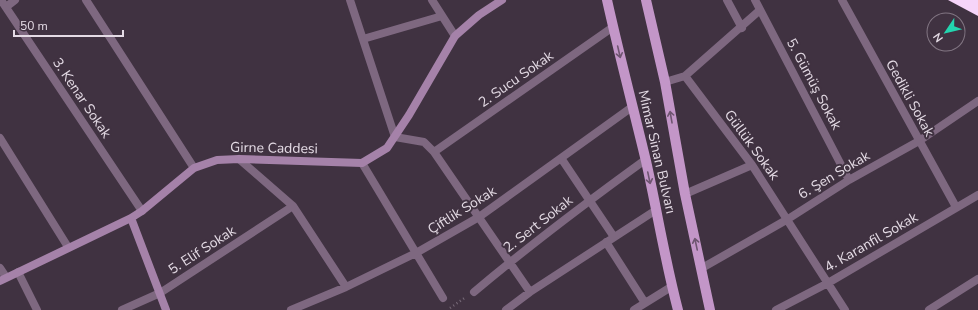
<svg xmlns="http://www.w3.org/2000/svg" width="978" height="310" font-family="'Nunito Sans',sans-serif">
<rect width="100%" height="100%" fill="#403241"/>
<!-- building -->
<path fill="#f6d4f9" d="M 948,0 L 978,0 L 978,16 Z"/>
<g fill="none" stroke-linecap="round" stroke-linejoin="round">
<!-- path -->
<path stroke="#776a78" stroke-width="2.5" stroke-dasharray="1 3" stroke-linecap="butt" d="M 450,308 L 466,297"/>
<!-- minor -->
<path stroke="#7e6880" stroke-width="8" d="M 1,0 L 142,211
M 86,0 L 194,168
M 350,0 L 395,137 L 424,142 L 434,152 L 530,292
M 432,0 L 455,36
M 727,0 L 742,28
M 755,0 L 849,180
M 842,0 L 956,207
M 6,7 L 15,0
M 363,39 L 442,16
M 685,76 L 760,10
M 665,82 L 685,76 L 752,165 L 845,310
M 0,138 L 68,247
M 434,152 L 613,27
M 561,158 L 614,237
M 239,159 L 293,206 L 346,287
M 362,163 L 443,298
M 685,194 L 752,165
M 606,242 L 645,303
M 0,268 L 6,277
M 702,268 L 788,219 L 849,180 L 919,141 L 978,101
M 18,272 L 37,310
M 474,292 C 530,245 587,202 645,160
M 122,310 L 160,293 L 293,206
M 291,310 L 346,287 L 416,253 L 479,217 L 632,107
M 506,310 L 530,292 L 656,210
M 634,310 L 671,287
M 776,310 L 828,283 L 978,195
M 929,310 L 978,279"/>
<!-- secondary -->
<path stroke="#a582a9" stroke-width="8" d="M 131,218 L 166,310
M 0,281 L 131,218 L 142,211 L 194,168 L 217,160 L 239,159 L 362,163 L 387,148 L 409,115 L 455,36 L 479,15 L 502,0"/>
<!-- primary -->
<path stroke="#c396c8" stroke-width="10" d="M 607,0 C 619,54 633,107 646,161 C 657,210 665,261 678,310
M 646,0 L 665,82 L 685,194 L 710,310"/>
</g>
<!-- one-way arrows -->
<defs><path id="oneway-shaft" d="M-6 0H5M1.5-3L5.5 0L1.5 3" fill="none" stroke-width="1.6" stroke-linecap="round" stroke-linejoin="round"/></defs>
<g stroke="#6e5570">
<use href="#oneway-shaft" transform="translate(619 52) rotate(77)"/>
<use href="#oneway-shaft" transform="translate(671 117) rotate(-100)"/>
<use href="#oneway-shaft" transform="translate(649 178) rotate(78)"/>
<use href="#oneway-shaft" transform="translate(696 244) rotate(-102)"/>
</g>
<g text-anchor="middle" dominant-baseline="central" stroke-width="4" stroke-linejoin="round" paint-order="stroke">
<!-- street labels -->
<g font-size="14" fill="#e4dbe5" stroke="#403241">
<text transform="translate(516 79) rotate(-35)">2. Sucu Sokak</text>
<text transform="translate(814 84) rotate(62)">5. Gümüş Sokak</text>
<text transform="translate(82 98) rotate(56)">3. Kenar Sokak</text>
<text transform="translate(910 98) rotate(61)">Gedikli Sokak</text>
<text transform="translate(752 145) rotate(54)">Güllük Sokak</text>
<text transform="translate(274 148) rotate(1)">Girne Caddesi</text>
<text transform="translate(657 152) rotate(77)">Mimar Sinan Bulvarı</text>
<text transform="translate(834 175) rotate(-31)">6. Şen Sokak</text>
<text transform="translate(462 210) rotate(-32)">Çiftlik Sokak</text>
<text transform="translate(538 224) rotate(-38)">2. Sert Sokak</text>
<text transform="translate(871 242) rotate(-30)">4. Karanfil Sokak</text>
<text transform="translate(202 250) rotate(-33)">5. Elif Sokak</text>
</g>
</g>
<!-- north arrow -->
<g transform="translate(946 32) rotate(235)"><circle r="19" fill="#403241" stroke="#827683"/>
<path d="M0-3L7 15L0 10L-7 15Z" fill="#23d5af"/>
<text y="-6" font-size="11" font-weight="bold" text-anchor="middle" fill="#e4dbe5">N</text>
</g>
<!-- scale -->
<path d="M14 30v6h109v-6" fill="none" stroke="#e4dbe5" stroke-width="2"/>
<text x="20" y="30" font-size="12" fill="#e4dbe5" stroke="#403241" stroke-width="3" paint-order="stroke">50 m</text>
</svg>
